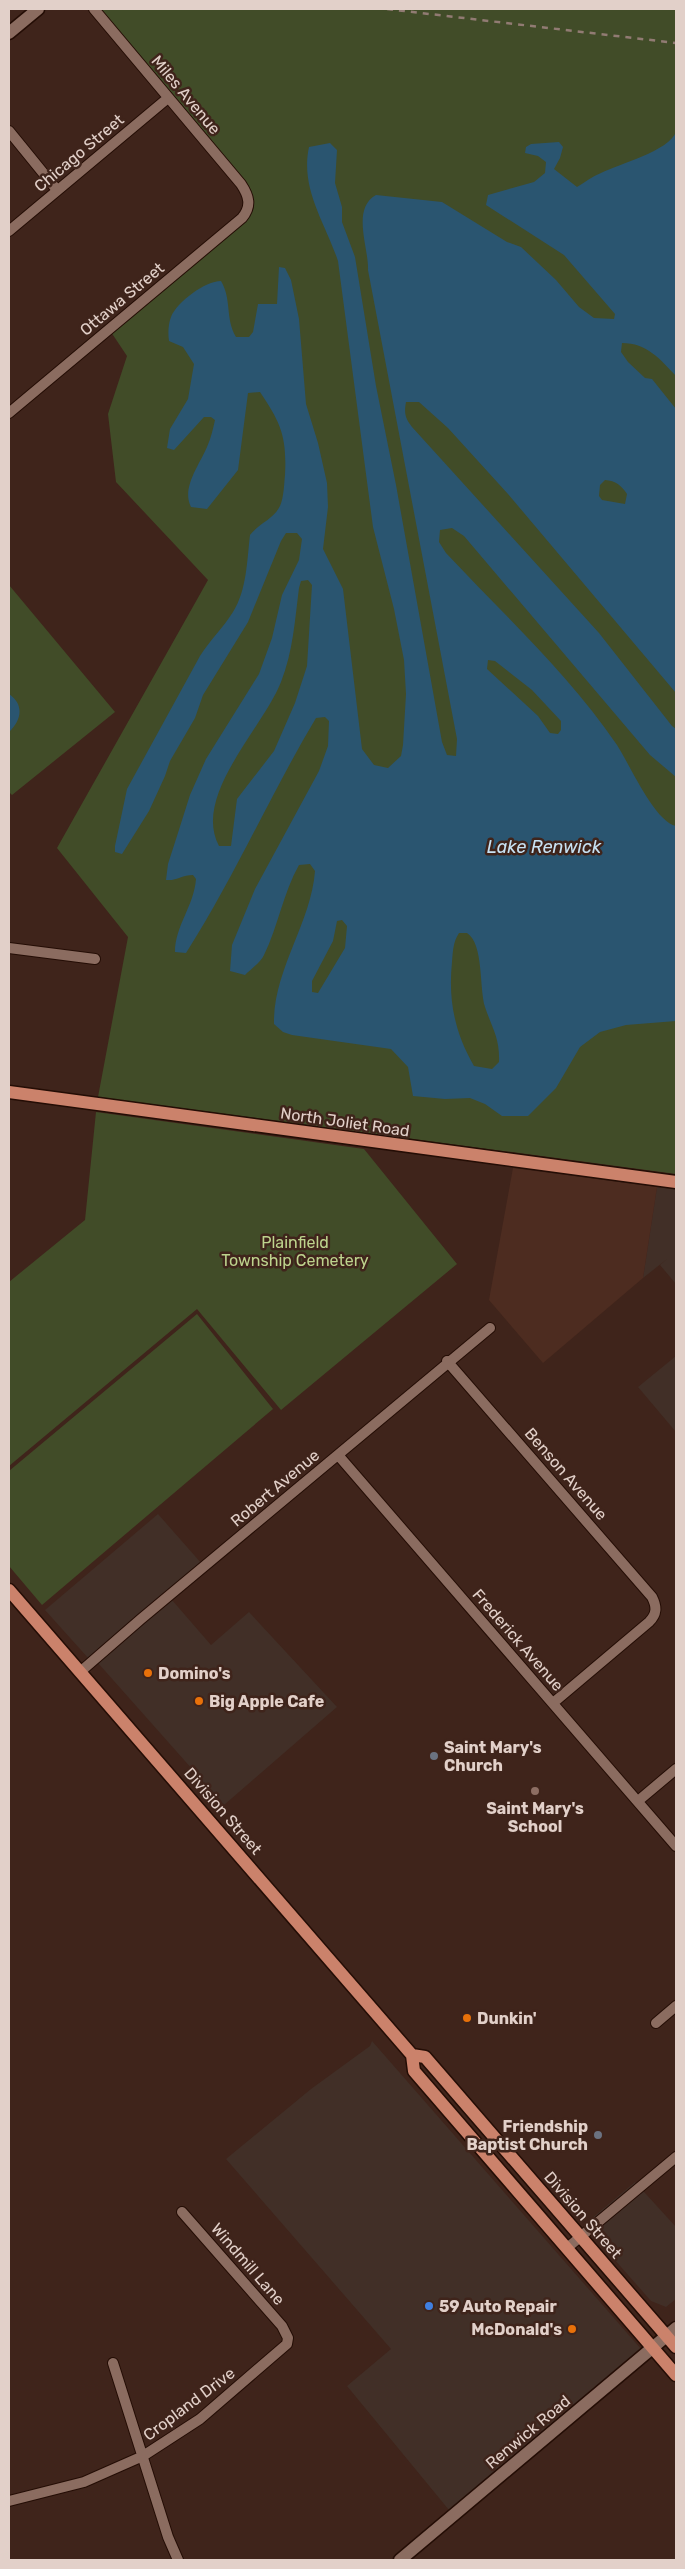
<svg xmlns="http://www.w3.org/2000/svg" width="685" height="2569" font-family="Rubik,sans-serif">
<rect width="100%" height="100%" fill="#3f241b"/>
<!-- commercial -->
<path fill="#412f27" d="M 657,1187 L 676,1189 L 676,1284 L 660,1265 L 667,1259 L 643,1278 Z
M 676,1356 L 676,1432 L 638,1387 Z
M 158,1514 L 202,1564 L 89,1659 L 45,1610 Z
M 172,1600 L 211,1645 L 249,1612 L 337,1707 L 224,1805 L 98,1663 Z
M 372,2041 L 641,2349 L 449,2510 L 347,2386 L 391,2349 L 226,2159 L 311,2089 L 370,2046 Z
M 635,2182 L 676,2227 L 676,2299 L 666,2307 L 651,2301 L 584,2225 Z"/>
<!-- built -->
<path fill="#4d2c20" d="M 513,1168 L 657,1187 L 643,1278 L 543,1363 L 489,1300 Z"/>
<!-- green -->
<path fill="#414c28" d="M 94,9 L 676,9 L 676,1174 L 98,1097 L 128,937 L 57,848 L 208,580 L 116,482 L 108,414 L 127,356 L 109,329 L 242,218 L 248,195 Z
M 9,585 L 115,712 L 12,795 L 9,792 Z
M 96,1112 L 364,1149 L 457,1264 L 281,1410 L 197,1309 L 9,1466 L 9,1282 L 85,1220 Z
M 197,1314 L 273,1409 L 42,1605 L 9,1566 L 9,1471 Z"/>
<!-- water -->
<path fill="#2a5570" fill-rule="evenodd" d="M 676,132 L 676,376 C 660,359 647,343 622,343 L 621,352 L 628,362 L 645,378 L 652,379 L 676,409 L 676,693 L 508,494 L 448,428 L 419,402 L 406,402 C 404,413 405,418 412,427 L 599,633 L 672,726 L 676,729 L 676,777 L 650,755 L 464,536 L 452,528 L 440,530 L 439,542 L 446,553 C 504,615 569,674 617,745 C 630,765 654,821 676,826 L 676,1021 L 626,1025 L 600,1032 L 580,1047 L 556,1088 L 528,1116 L 502,1116 L 485,1104 L 470,1098 L 445,1099 L 413,1096 L 408,1067 L 391,1049 L 292,1035 L 283,1032 L 274,1024 C 273,970 311,924 315,871 L 310,864 L 299,865 C 283,893 278,927 264,955 C 261,962 251,969 245,975 L 230,971 L 232,945 L 255,889 L 319,771 L 328,746 L 329,721 L 325,717 L 316,718 C 270,795 234,878 186,953 L 175,952 C 175,926 194,906 196,879 L 193,875 C 182,875 177,881 166,880 L 168,864 L 177,836 L 190,795 L 206,759 L 259,674 L 272,638 L 282,595 L 299,560 L 302,539 L 297,533 L 286,533 L 281,541 L 248,622 L 203,695 L 195,718 L 170,761 L 165,776 L 149,811 L 122,854 L 115,852 L 115,846 L 127,789 L 200,656 C 210,640 223,628 233,612 C 247,590 247,560 250,535 C 259,523 273,520 280,506 C 284,497 284,484 285,475 C 287,437 281,423 260,392 L 248,393 L 238,470 L 207,509 L 191,507 C 181,488 200,464 207,447 C 211,438 213,429 215,420 L 211,417 L 204,417 L 174,450 L 167,448 L 170,429 L 188,399 L 194,364 L 183,347 L 169,341 C 168,334 168,325 171,317 C 177,302 205,281 221,281 C 232,300 225,318 236,337 L 249,337 L 253,332 L 258,304 L 277,304 L 279,267 L 285,268 L 291,280 L 299,319 L 306,404 L 318,443 L 327,483 L 328,507 L 323,549 L 343,589 L 362,749 L 374,765 L 388,768 L 401,756 L 403,745 L 406,694 L 404,660 L 394,609 L 373,527 L 338,261 C 325,222 300,189 309,147 L 330,143 L 337,150 L 335,183 L 342,207 L 342,222 L 355,257 L 376,386 L 396,485 L 442,742 L 447,755 L 456,756 L 457,739 L 368,270 C 369,248 351,209 376,195 L 442,202 L 507,242 L 521,247 L 556,280 L 579,307 L 594,318 L 614,319 L 615,314 L 564,255 L 486,205 L 488,195 L 534,182 L 545,173 L 546,162 L 538,156 L 525,153 L 526,147 L 531,144 L 559,142 L 563,147 L 560,158 L 554,169 L 577,187 C 585,182 593,176 601,173 C 619,164 669,151 676,132 ZM 605,480 C 616,481 621,485 627,494 L 625,504 L 602,500 L 599,496 L 600,485 ZM 308,580 L 312,585 L 307,666 L 295,703 L 274,751 L 237,799 L 231,846 L 219,846 C 192,796 263,728 281,682 C 293,652 295,619 299,588 L 301,581 ZM 488,660 L 495,661 L 532,690 L 561,721 L 561,730 L 558,734 L 550,733 L 538,716 L 487,669 ZM 342,920 L 347,926 L 345,948 L 318,993 L 312,992 L 312,981 L 333,941 L 337,921 ZM 459,933 L 467,933 C 484,944 479,988 485,1007 C 492,1028 500,1038 499,1062 L 492,1069 L 474,1066 C 455,1033 448,1001 452,962 C 453,951 453,942 459,933 Z
M 9,694 C 25,705 21,721 9,732 Z"/>
<g fill="none" stroke-linecap="round" stroke-linejoin="round">
<defs>
<path id="street" d="M 9,131 L 57,190
M 9,231 L 168,98
M 9,413 L 242,218 C 252,206 249,196 241,184 L 94,9
M 9,948 L 95,959
M 447,1361 L 652,1597 C 657,1607 657,1614 649,1622 L 553,1703
M 338,1455 L 676,1846
M 80,1672 L 141,1619 L 490,1328
M 638,1801 L 676,1769
M 656,2023 L 676,2006
M 567,2248 L 676,2157
M 113,2363 L 168,2537 L 178,2560
M 9,2501 L 84,2482 L 143,2456 L 200,2419 L 287,2344 L 288,2338 L 282,2326 L 182,2212"/>
<path id="secondary" d="M 9,33 L 38,9
M 400,2560 L 676,2328"/>
<path id="primary" d="M 9,1092 L 676,1182
M 9,1590 L 412,2055 L 414,2071 L 676,2375
M 412,2055 L 425,2057 L 676,2347"/>
</defs>
<!-- street casing -->
<use href="#street" stroke="#240d05" stroke-width="12"/>
<!-- secondary casing -->
<use href="#secondary" stroke="#240d05" stroke-width="15"/>
<!-- primary casing -->
<use href="#primary" stroke="#240d05" stroke-width="15"/>
<!-- street -->
<use href="#street" stroke="#8b6c60" stroke-width="10"/>
<!-- secondary -->
<use href="#secondary" stroke="#8b6c60" stroke-width="12"/>
<!-- primary -->
<use href="#primary" stroke="#cb826b" stroke-width="12"/>
<!-- rail -->
<path stroke="#917b73" stroke-width="2.5" stroke-dasharray="6 6" stroke-linecap="butt" d="M 387,9 L 676,43"/>
</g>
<!-- markers -->
<g fill="#e8710a" stroke="#3f241b" stroke-width="2">
<circle cx="148" cy="1673" r="5"/>
<circle cx="199" cy="1701" r="5"/>
<circle cx="467" cy="2018" r="5"/>
<circle cx="572" cy="2329" r="5"/>
</g>
<g fill="#6b7280" stroke="#3f241b" stroke-width="2">
<circle cx="434" cy="1756" r="5"/>
<circle cx="598" cy="2135" r="5"/>
</g>
<circle fill="#8d6e63" stroke="#3f241b" stroke-width="2" cx="535" cy="1791" r="5"/>
<circle fill="#3f7fe0" stroke="#3f241b" stroke-width="2" cx="429" cy="2306" r="5"/>
<g text-anchor="middle" dominant-baseline="central" stroke-width="5" stroke-linejoin="round" paint-order="stroke">
<!-- street labels -->
<g font-size="16" fill="#e2d0c9" stroke="#3f241b">
<text transform="translate(186 95) rotate(50)">Miles Avenue</text>
<text transform="translate(79 153) rotate(-40)">Chicago Street</text>
<text transform="translate(122 299) rotate(-40)">Ottawa Street</text>
<text transform="translate(345 1122) rotate(8)">North Joliet Road</text>
<text transform="translate(566 1474) rotate(49)">Benson Avenue</text>
<text transform="translate(275 1488) rotate(-40)">Robert Avenue</text>
<text transform="translate(518 1640) rotate(49)">Frederick Avenue</text>
<text transform="translate(223 1811) rotate(49)">Division Street</text>
<text transform="translate(583 2215) rotate(49)">Division Street</text>
<text transform="translate(248 2264) rotate(49)">Windmill Lane</text>
<text transform="translate(189 2404) rotate(-37)">Cropland Drive</text>
<text transform="translate(528 2432) rotate(-40)">Renwick Road</text>
</g>
<!-- park labels -->
<g font-size="16" fill="#bdd38d" stroke="#3f241b">
<text x="295" y="1242">Plainfield<tspan x="295" dy="18">Township Cemetery</tspan></text>
</g>
<!-- poi labels -->
<g font-size="16" font-weight="bold" fill="#e2d0c9" stroke="#3f241b" text-anchor="start">
<text x="158" y="1673">Domino's</text>
<text x="209" y="1701">Big Apple Cafe</text>
<text x="444" y="1747">Saint Mary's<tspan x="444" dy="18">Church</tspan></text>
<text x="535" y="1808" text-anchor="middle">Saint Mary's<tspan x="535" dy="18">School</tspan></text>
<text x="477" y="2018">Dunkin'</text>
<text x="588" y="2126" text-anchor="end">Friendship<tspan x="588" dy="18">Baptist Church</tspan></text>
<text x="439" y="2306">59 Auto Repair</text>
<text x="562" y="2329" text-anchor="end">McDonald's</text>
</g>
<!-- water labels -->
<g font-size="18" font-style="italic" fill="#c7e2f4" stroke="#3f241b">
<text x="544" y="847">Lake Renwick</text>
</g>
</g>
<!-- border -->
<rect width="685" height="2569" fill="none" stroke="#e2d0c9" stroke-width="20"/>
</svg>
